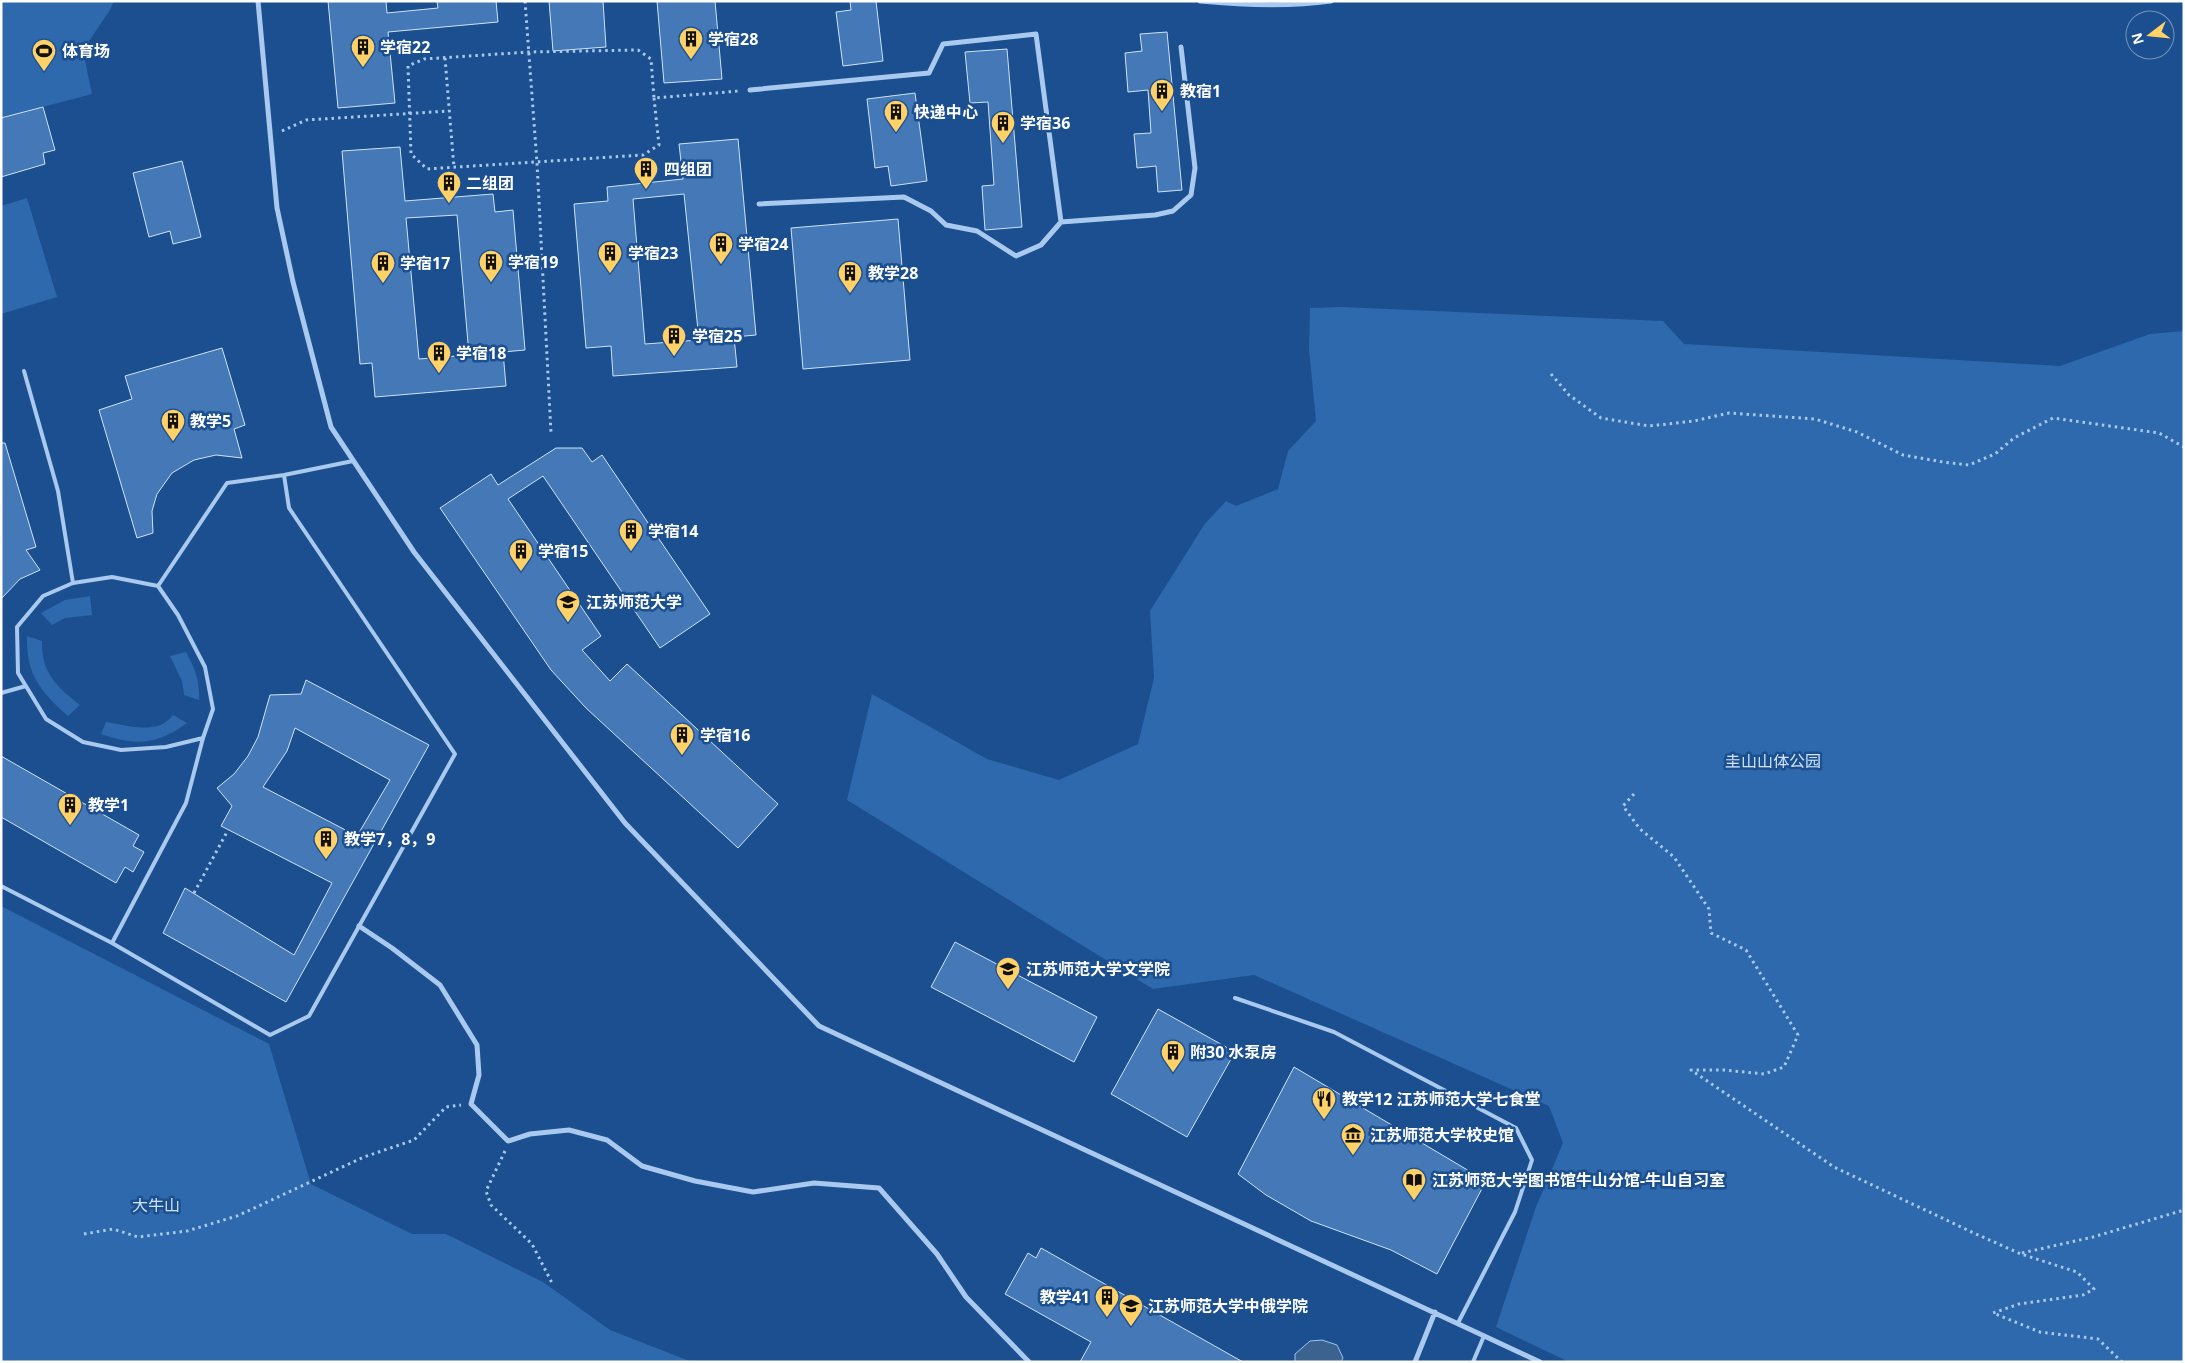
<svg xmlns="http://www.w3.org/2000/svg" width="2185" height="1363" font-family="'Open Sans','Noto Sans SC',sans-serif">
<rect width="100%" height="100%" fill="#1b4f8f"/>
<!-- green -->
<path fill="#2e69ad" d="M 1,1 L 114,1 L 110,10 L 83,50 L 92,94 L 1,118 Z
M 27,198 L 57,297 L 1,314 L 1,206 Z
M 1342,307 L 1663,321 L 1684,344 L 2060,366 L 2150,334 L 2184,331 L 2184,1362 L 1569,1362 L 1496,1327 L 1536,1207 L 1563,1143 L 1549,1106 L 1254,975 L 1153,989 L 847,800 L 872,694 L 987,759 L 1059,780 L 1138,744 L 1154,678 L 1150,611 L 1204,525 L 1226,501 L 1236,506 L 1278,489 L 1288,451 L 1316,421 L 1309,349 L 1310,308 Z
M 90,596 L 92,615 L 65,618 L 52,625 L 41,613 L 65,600 Z
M 27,636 L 42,641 C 41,673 57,687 80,705 L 68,716 C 40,691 26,675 27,636 Z
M 186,652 C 195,669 200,681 199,700 L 184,695 L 182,681 L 170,656 Z
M 173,715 L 187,723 C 157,745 135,746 101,734 L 106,722 C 127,725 158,736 173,715 Z
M 1,906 L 269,1044 L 311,1184 L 412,1234 L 446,1234 L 543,1282 L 610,1330 L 692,1362 L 1,1362 Z"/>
<!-- water -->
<path fill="#3c6290" stroke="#9cc4f0" d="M 1322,1340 L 1337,1345 L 1343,1358 L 1341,1362 L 1295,1362 L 1295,1354 L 1310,1341 Z"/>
<!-- building -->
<path fill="#4478b7" stroke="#cfe3fa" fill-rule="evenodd" d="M 328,1 L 386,1 L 387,13 L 438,8 L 437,1 L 496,1 L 498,22 L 388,32 L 395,103 L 338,108 Z
M 549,1 L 603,1 L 606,47 L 553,51 Z
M 657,1 L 715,1 L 722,79 L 664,83 Z
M 850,1 L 876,1 L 883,61 L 843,66 L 836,12 L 851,10 Z
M 1167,32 L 1182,190 L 1158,192 L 1156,166 L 1137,168 L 1134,134 L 1151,133 L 1148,90 L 1128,92 L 1125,53 L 1142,51 L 1140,34 Z
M 1007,49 L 1022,227 L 985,230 L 982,186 L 994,185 L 988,102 L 970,103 L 965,52 Z
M 915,93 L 927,181 L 891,186 L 888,166 L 875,168 L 867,99 Z
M 43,107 L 55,150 L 43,153 L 45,164 L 1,177 L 1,118 Z
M 738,139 L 756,335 L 734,337 L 737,367 L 613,376 L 611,346 L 586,348 L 574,204 L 608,201 L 607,187 L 683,179 L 679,144 ZM 684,194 L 699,340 L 645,344 L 633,199 Z
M 400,147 L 405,201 L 493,194 L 495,212 L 513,210 L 525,350 L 503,352 L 506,386 L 375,397 L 372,363 L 360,364 L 342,151 ZM 457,215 L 469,355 L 419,359 L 406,218 Z
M 182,161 L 201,237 L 173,244 L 170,231 L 149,237 L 133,173 Z
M 898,219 L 910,360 L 803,369 L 791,228 Z
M 222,348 L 245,425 L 234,429 L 242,458 L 216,455 L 194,460 L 172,473 L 157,494 L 152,511 L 153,533 L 137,538 L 99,410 L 132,399 L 125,376 Z
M 1,443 L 5,443 L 36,547 L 26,550 L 40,570 L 20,579 L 1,599 Z
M 556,448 L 582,448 L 592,462 L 602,455 L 710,614 L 660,648 L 543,476 L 508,499 L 601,636 L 582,650 L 610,681 L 627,664 L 778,804 L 738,848 L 586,708 L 551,670 L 440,508 L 491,474 L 498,485 Z
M 306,680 L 429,745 L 286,1002 L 163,933 L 185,888 L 294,955 L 332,883 L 221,826 L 232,806 L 217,788 L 234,774 L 248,756 L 258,737 L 270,695 L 301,694 ZM 295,728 L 390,780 L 357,836 L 263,787 L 287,751 Z
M 1,756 L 139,835 L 133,846 L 144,852 L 133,872 L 125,867 L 116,883 L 1,817 Z
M 955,942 L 1097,1017 L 1074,1062 L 931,987 Z
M 1158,1009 L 1235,1052 L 1187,1137 L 1111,1094 Z
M 1294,1067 L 1486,1181 L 1437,1274 L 1391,1250 L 1311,1221 L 1266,1195 L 1238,1174 Z
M 1041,1248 L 1243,1362 L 1080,1362 L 1091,1342 L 1005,1294 L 1028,1253 L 1036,1258 Z"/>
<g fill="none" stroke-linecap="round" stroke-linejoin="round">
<!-- path -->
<path stroke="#a9c9ee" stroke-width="3" stroke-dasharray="2.5 4" stroke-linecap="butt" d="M 525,1 L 537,163 L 551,433
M 445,58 L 454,168
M 654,98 L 659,145 L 643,155 L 427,169 L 411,154 L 408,66 L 424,59 L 529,52 L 638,50 L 651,59 L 654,98 L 739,91
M 282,131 L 306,120 L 449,111
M 1551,374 L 1569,395 L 1601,418 L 1649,426 L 1694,421 L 1729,413 L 1815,419 L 1857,432 L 1903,455 L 1943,462 L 1969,465 L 1995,454 L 2014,438 L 2053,418 L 2159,433 L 2184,447
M 1634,794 L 1623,806 L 1640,829 L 1674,857 L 1709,909 L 1711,933 L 1746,950 L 1798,1035 L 1784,1067 L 1764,1074 L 1724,1070 L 1691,1070 L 1834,1167 L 1976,1234 L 2021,1254 L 2077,1272 L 2094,1289 L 2083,1295 L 2019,1304 L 1993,1313 L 2040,1332 L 2098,1339 L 2122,1362
M 194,893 L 228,830
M 505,1151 L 486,1191 L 491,1205 L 532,1244 L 552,1283
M 84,1234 L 113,1229 L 138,1237 L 187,1231 L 237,1216 L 364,1157 L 414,1140 L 446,1107 L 461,1105
M 2022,1253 L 2093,1237 L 2184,1210"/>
<!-- lane -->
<path stroke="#a9c9ee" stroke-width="4" d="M 24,371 L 58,491 L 73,583
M 158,586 L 227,483 L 284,475 L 353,461
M 1,693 L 26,686
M 203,738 L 166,747 L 121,750 L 83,742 L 46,719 L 18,673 L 17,627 L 43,596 L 73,583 L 112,577 L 158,586 L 178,615 L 205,667 L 213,709 L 203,738 L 186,803 L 112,943 L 270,1035 L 309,1016 L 455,754 L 289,508 L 284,475
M 1,886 L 112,943
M 1235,998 L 1334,1032 L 1516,1128 L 1532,1160 L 1515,1212 L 1458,1323
M 1473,1362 L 1484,1336"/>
<!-- street -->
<path stroke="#a9c9ee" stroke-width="5" d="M 258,1 L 277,208 L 293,282 L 331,427 L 414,552 L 625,823 L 819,1026 L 1540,1362
M 1200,1 C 1243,5 1288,7 1331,1
M 750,90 L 929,73 L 943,44 L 1036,34 L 1061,222 L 1041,245 L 1016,256 L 977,231 L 946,225 L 931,211 L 904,197 L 759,204
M 1061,222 L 1155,215 L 1173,211 L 1191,195 L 1195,168 L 1181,47
M 359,926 L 392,948 L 440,985 L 477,1045 L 479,1075 L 471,1104 L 508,1141 L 530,1134 L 569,1130 L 607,1140 L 642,1166 L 695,1181 L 753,1192 L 814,1183 L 879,1188 L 937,1254 L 966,1297 L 1029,1362
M 1415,1362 L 1435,1312"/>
</g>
<!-- icons -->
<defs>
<symbol id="building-pin" viewBox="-11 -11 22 30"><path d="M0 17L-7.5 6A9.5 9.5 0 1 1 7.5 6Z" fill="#ffd166" stroke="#1b4f8f"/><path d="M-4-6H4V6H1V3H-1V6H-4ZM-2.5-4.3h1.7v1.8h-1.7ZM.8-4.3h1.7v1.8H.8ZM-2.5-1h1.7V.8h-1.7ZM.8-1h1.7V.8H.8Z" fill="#111"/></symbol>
<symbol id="stadium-pin" viewBox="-11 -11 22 30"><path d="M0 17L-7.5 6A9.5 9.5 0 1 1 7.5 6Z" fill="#ffd166" stroke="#1b4f8f"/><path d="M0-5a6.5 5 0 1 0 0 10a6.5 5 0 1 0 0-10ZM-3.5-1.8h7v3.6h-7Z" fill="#111"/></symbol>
<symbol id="university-pin" viewBox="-11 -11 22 30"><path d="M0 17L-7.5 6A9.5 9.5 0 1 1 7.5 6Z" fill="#ffd166" stroke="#1b4f8f"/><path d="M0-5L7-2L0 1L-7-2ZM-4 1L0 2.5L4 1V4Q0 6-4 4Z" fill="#111"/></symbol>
<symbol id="restaurant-pin" viewBox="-11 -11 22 30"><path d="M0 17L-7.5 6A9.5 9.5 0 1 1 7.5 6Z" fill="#ffd166" stroke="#1b4f8f"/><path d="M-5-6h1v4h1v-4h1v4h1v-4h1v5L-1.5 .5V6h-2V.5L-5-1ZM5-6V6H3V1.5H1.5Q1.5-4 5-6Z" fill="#111"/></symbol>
<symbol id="museum-pin" viewBox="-11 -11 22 30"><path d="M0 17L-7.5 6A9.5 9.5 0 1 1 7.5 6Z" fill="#ffd166" stroke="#1b4f8f"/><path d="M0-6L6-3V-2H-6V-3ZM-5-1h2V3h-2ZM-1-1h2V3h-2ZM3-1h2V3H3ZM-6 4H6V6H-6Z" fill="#111"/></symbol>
<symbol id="library-pin" viewBox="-11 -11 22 30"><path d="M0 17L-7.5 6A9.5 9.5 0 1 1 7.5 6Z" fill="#ffd166" stroke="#1b4f8f"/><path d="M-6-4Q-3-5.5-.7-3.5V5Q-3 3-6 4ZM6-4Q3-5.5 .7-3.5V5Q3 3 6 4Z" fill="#111"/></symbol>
</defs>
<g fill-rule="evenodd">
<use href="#building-pin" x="677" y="25" width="28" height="38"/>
<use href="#building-pin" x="349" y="33" width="28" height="38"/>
<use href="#stadium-pin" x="30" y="37" width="28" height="38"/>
<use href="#building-pin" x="1148" y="77" width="28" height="38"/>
<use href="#building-pin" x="882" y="98" width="28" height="38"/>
<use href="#building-pin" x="989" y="109" width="28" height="38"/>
<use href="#building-pin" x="632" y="155" width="28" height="38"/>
<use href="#building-pin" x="435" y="169" width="28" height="38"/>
<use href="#building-pin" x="707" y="230" width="28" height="38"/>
<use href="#building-pin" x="596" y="239" width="28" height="38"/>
<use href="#building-pin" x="477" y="248" width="28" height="38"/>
<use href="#building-pin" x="369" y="249" width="28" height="38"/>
<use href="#building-pin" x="836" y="259" width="28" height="38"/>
<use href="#building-pin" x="660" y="322" width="28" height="38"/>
<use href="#building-pin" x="425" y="339" width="28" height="38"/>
<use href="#building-pin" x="159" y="407" width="28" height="38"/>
<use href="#building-pin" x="617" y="517" width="28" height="38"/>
<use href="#building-pin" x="507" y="537" width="28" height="38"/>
<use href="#university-pin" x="554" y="588" width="28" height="38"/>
<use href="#building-pin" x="668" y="721" width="28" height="38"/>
<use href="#building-pin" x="56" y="791" width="28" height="38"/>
<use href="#building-pin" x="312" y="825" width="28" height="38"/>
<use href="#university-pin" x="994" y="955" width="28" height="38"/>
<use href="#building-pin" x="1159" y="1038" width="28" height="38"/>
<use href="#restaurant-pin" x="1310" y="1085" width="28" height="38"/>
<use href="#museum-pin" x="1339" y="1121" width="28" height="38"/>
<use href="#library-pin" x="1400" y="1166" width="28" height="38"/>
<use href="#building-pin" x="1093" y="1283" width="28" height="38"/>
<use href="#university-pin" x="1117" y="1292" width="28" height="38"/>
</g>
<g text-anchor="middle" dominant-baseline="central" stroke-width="5" stroke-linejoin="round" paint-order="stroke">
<!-- poi labels -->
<g font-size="16" font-weight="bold" fill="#fff" stroke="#1b4f8f" text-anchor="start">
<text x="708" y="39">学宿28</text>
<text x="380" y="47">学宿22</text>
<text x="62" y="51">体育场</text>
<text x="1180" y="91">教宿1</text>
<text x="914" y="112">快递中心</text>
<text x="1020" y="123">学宿36</text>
<text x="664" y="169">四组团</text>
<text x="466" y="183">二组团</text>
<text x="738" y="244">学宿24</text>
<text x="628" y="253">学宿23</text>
<text x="508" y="262">学宿19</text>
<text x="400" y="263">学宿17</text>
<text x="868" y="273">教学28</text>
<text x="692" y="336">学宿25</text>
<text x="456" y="353">学宿18</text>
<text x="190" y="421">教学5</text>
<text x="648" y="531">学宿14</text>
<text x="538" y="551">学宿15</text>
<text x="586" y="602">江苏师范大学</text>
<text x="700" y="735">学宿16</text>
<text x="88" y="805">教学1</text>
<text x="344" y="839">教学7，8，9</text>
<text x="1026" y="969">江苏师范大学文学院</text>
<text x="1190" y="1052">附30 水泵房</text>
<text x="1342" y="1099">教学12 江苏师范大学七食堂</text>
<text x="1370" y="1135">江苏师范大学校史馆</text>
<text x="1432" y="1180">江苏师范大学图书馆牛山分馆-牛山自习室</text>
<text x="1090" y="1297" text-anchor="end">教学41</text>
<text x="1148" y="1306">江苏师范大学中俄学院</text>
</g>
<!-- park labels -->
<g font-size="16" fill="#cfe3fa" stroke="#1b4f8f">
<text x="1773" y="761">圭山山体公园</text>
<text x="156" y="1205">大牛山</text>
</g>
</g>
<!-- border -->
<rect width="2185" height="1363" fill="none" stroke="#ffffff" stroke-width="5"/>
<!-- north arrow -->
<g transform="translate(2150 35) rotate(254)"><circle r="24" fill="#1b4f8f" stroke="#7695bc"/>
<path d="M0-4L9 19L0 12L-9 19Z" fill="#ffd166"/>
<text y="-8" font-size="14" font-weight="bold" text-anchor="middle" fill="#ffffff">N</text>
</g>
</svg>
